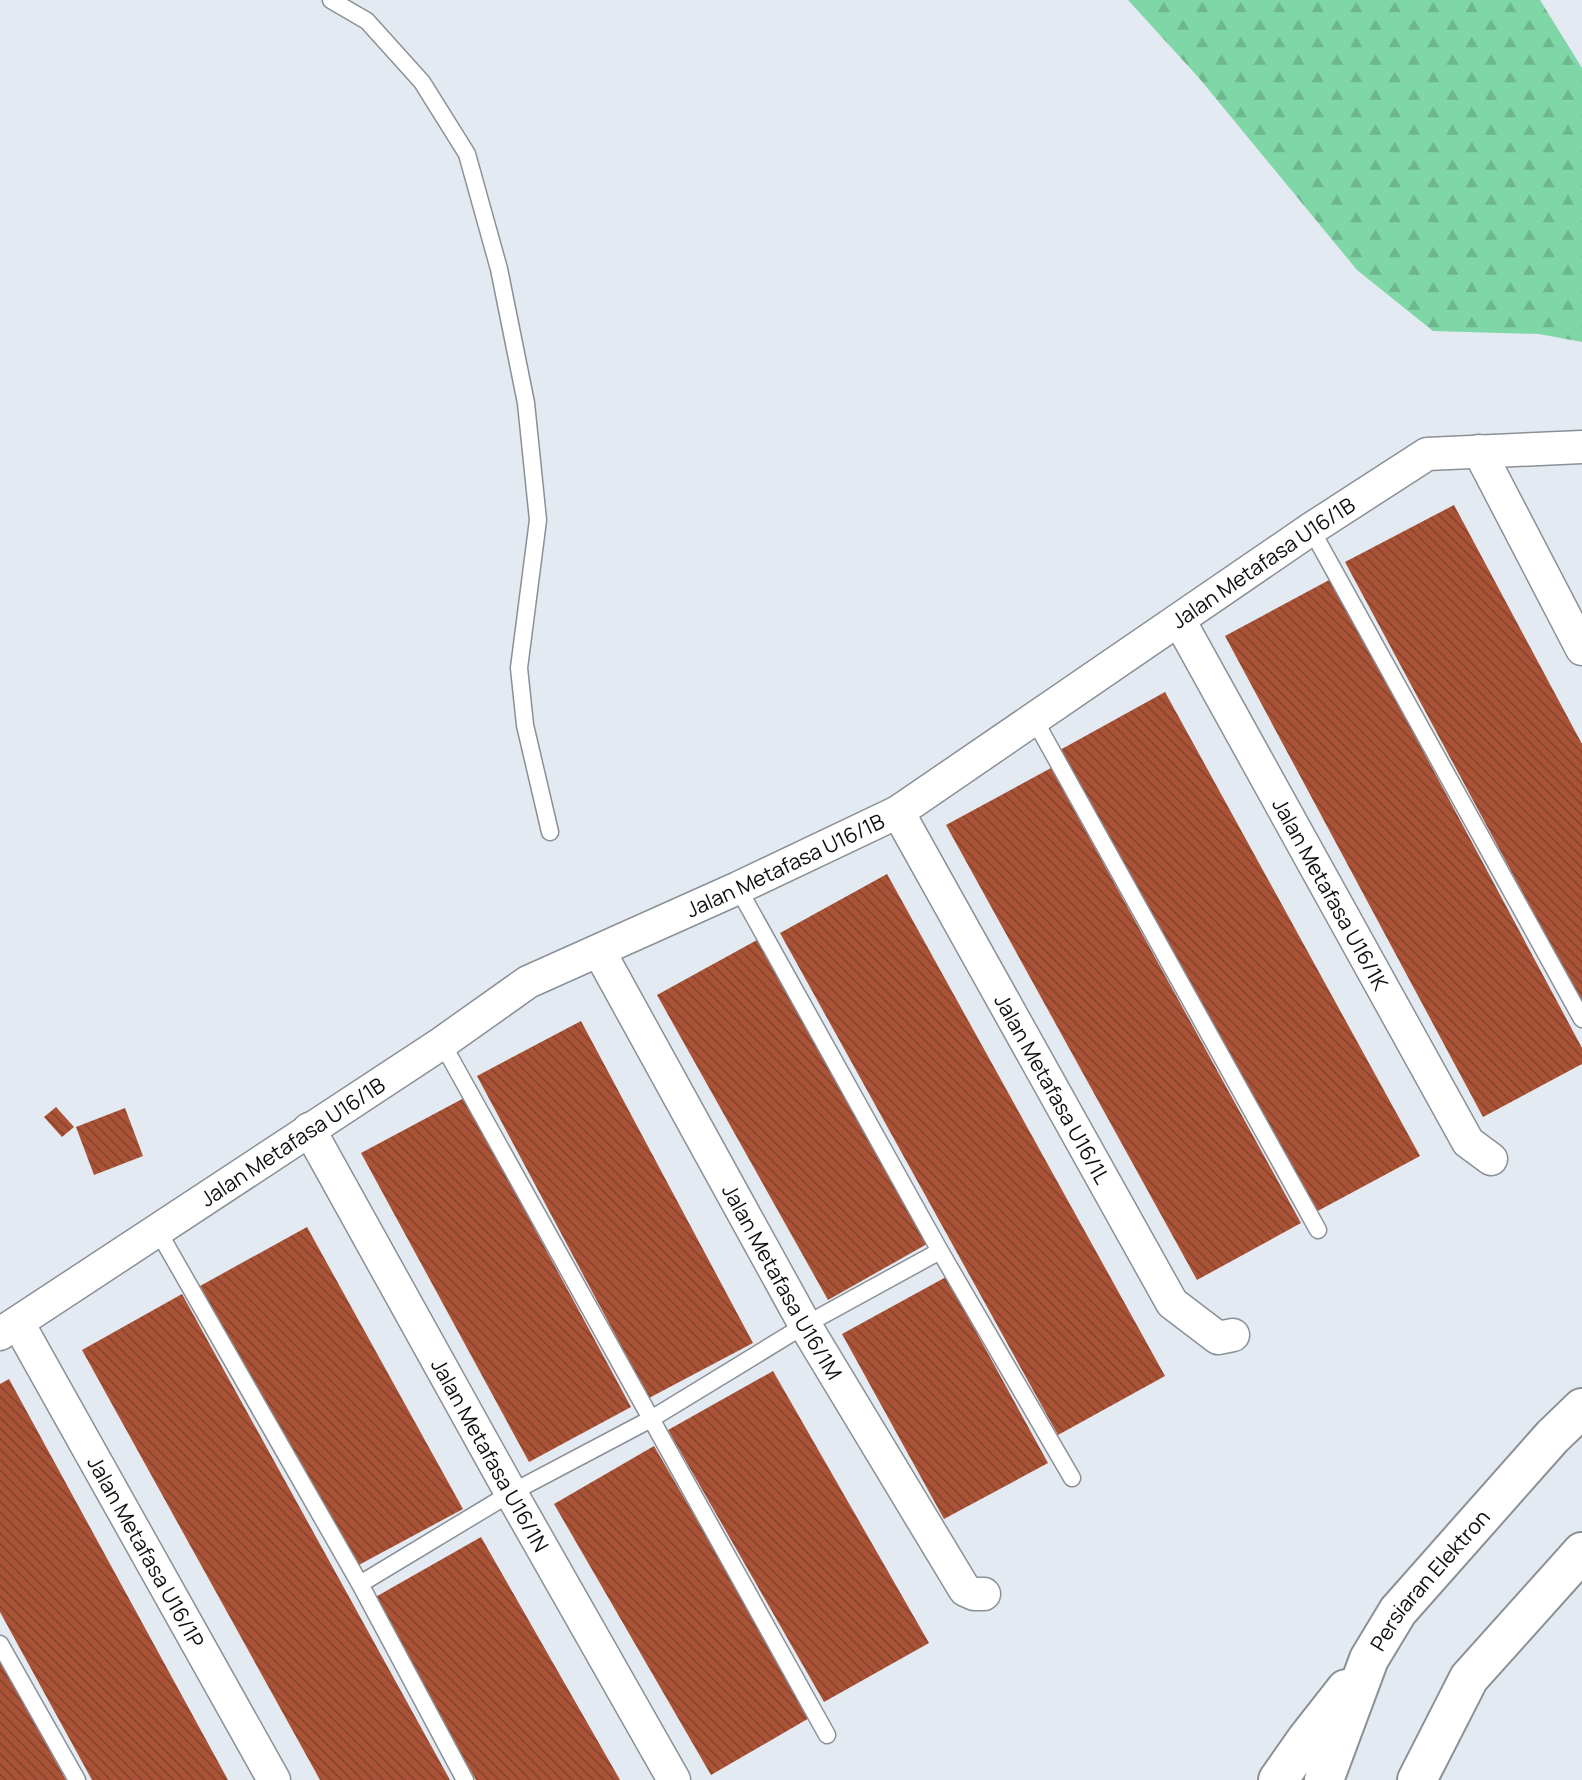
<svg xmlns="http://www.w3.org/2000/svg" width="1582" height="1780" font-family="Manrope,sans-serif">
<defs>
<pattern id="forest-firs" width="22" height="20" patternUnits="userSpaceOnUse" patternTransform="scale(1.75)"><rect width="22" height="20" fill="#7fd6a6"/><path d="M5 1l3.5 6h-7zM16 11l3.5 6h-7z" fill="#6db68e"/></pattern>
<pattern id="building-back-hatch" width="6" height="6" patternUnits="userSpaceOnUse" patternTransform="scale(1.75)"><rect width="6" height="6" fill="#aa5337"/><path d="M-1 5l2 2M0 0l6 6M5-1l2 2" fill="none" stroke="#89432d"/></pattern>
</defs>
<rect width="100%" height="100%" fill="#e4eaf2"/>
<!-- forest -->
<path fill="url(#forest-firs)" d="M 1128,0 L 1540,0 L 1582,68 L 1582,342 L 1539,334 L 1433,331 L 1357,270 L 1199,78 Z"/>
<!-- building -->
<path fill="url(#building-back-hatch)" d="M 1454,505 L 1582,744 L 1582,1003 L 1345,562 Z
M 1331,579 L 1582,1048 L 1582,1064 L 1483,1117 L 1225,636 Z
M 1165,692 L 1420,1156 L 1314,1213 L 1060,750 Z
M 1051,768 L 1301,1223 L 1197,1280 L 946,825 Z
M 887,874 L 1165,1376 L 1058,1435 L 780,933 Z
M 757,940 L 927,1244 L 828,1300 L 657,995 Z
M 581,1021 L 753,1343 L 649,1398 L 477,1076 Z
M 464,1098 L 631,1407 L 529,1462 L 361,1153 Z
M 56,1107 L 74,1127 L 62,1137 L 44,1117 Z
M 125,1108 L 143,1156 L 94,1175 L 76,1127 Z
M 307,1227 L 463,1509 L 355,1567 L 200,1286 Z
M 946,1277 L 1048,1463 L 944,1519 L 842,1334 Z
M 182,1294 L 450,1780 L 320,1780 L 82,1350 Z
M 773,1371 L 929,1643 L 824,1702 L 668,1430 Z
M 9,1379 L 228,1780 L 92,1780 L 0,1612 L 0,1384 Z
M 654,1446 L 811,1717 L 711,1775 L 554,1504 Z
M 481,1537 L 620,1780 L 476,1780 L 372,1599 Z
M 0,1661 L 66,1780 L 0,1780 Z"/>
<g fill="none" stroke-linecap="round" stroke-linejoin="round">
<defs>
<path id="lane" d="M 331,0 L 367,21 L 422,82 L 467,154 L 499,269 L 526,403 L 538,520 L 519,668 L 525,725 L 550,832
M 1311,529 L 1582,1019
M 1034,719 L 1318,1230
M 738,888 L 940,1251 L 1072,1478
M 442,1043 L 827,1735
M 158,1231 L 360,1584 L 465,1780
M 360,1584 L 511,1493 L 651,1419 L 805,1325 L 940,1251
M 0,1644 L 77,1780"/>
<g id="street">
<path d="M 1479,451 L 1582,649"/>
<path id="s1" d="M 1179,620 L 1468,1142 L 1491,1159"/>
<path id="s2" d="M 898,812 L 1172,1303 L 1218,1338 L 1233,1335"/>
<path id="s3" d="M 599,951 L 805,1325 L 965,1590 L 974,1594 L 984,1594"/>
<path id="s4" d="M 309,1129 L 511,1493 L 674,1780"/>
<path id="s5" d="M 18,1323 L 274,1780"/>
<path id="s6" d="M 0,1334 L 442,1043 L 528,982 L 738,888 L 898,812 L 1311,529 L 1427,454 L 1582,447"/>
</g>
<g id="secondary">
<path d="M 1278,1780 L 1306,1740 L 1346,1689"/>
<path id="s7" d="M 1324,1780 L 1369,1659 L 1398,1611 L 1552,1437 L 1582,1408"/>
<path d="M 1417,1780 L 1469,1678 L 1582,1552"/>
</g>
</defs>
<!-- lane casing -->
<use href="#lane" stroke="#8b9097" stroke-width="19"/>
<!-- street casing -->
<use href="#street" stroke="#8b9097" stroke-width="35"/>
<!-- secondary casing -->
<use href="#secondary" stroke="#8b9097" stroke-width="42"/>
<!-- lane -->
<use href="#lane" stroke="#fff" stroke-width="16"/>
<!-- street -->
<use href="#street" stroke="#fff" stroke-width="32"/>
<!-- secondary -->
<use href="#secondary" stroke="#fff" stroke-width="38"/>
</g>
<g text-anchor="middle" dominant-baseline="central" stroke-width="5" stroke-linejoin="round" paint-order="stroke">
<!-- street labels -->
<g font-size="21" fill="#0c0e11" stroke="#e4eaf2">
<text stroke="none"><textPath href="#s6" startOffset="1484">Jalan Metafasa U16/1B</textPath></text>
<text stroke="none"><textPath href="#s6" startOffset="917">Jalan Metafasa U16/1B</textPath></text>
<text stroke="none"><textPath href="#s1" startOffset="313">Jalan Metafasa U16/1K</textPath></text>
<text stroke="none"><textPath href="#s2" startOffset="317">Jalan Metafasa U16/1L</textPath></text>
<text stroke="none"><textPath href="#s6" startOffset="350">Jalan Metafasa U16/1B</textPath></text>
<text stroke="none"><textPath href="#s3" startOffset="378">Jalan Metafasa U16/1M</textPath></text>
<text stroke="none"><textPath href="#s4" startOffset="373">Jalan Metafasa U16/1N</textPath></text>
<text stroke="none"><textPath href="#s5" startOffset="262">Jalan Metafasa U16/1P</textPath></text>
<text stroke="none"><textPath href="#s7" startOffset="229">Persiaran Elektron</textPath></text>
</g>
</g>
</svg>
